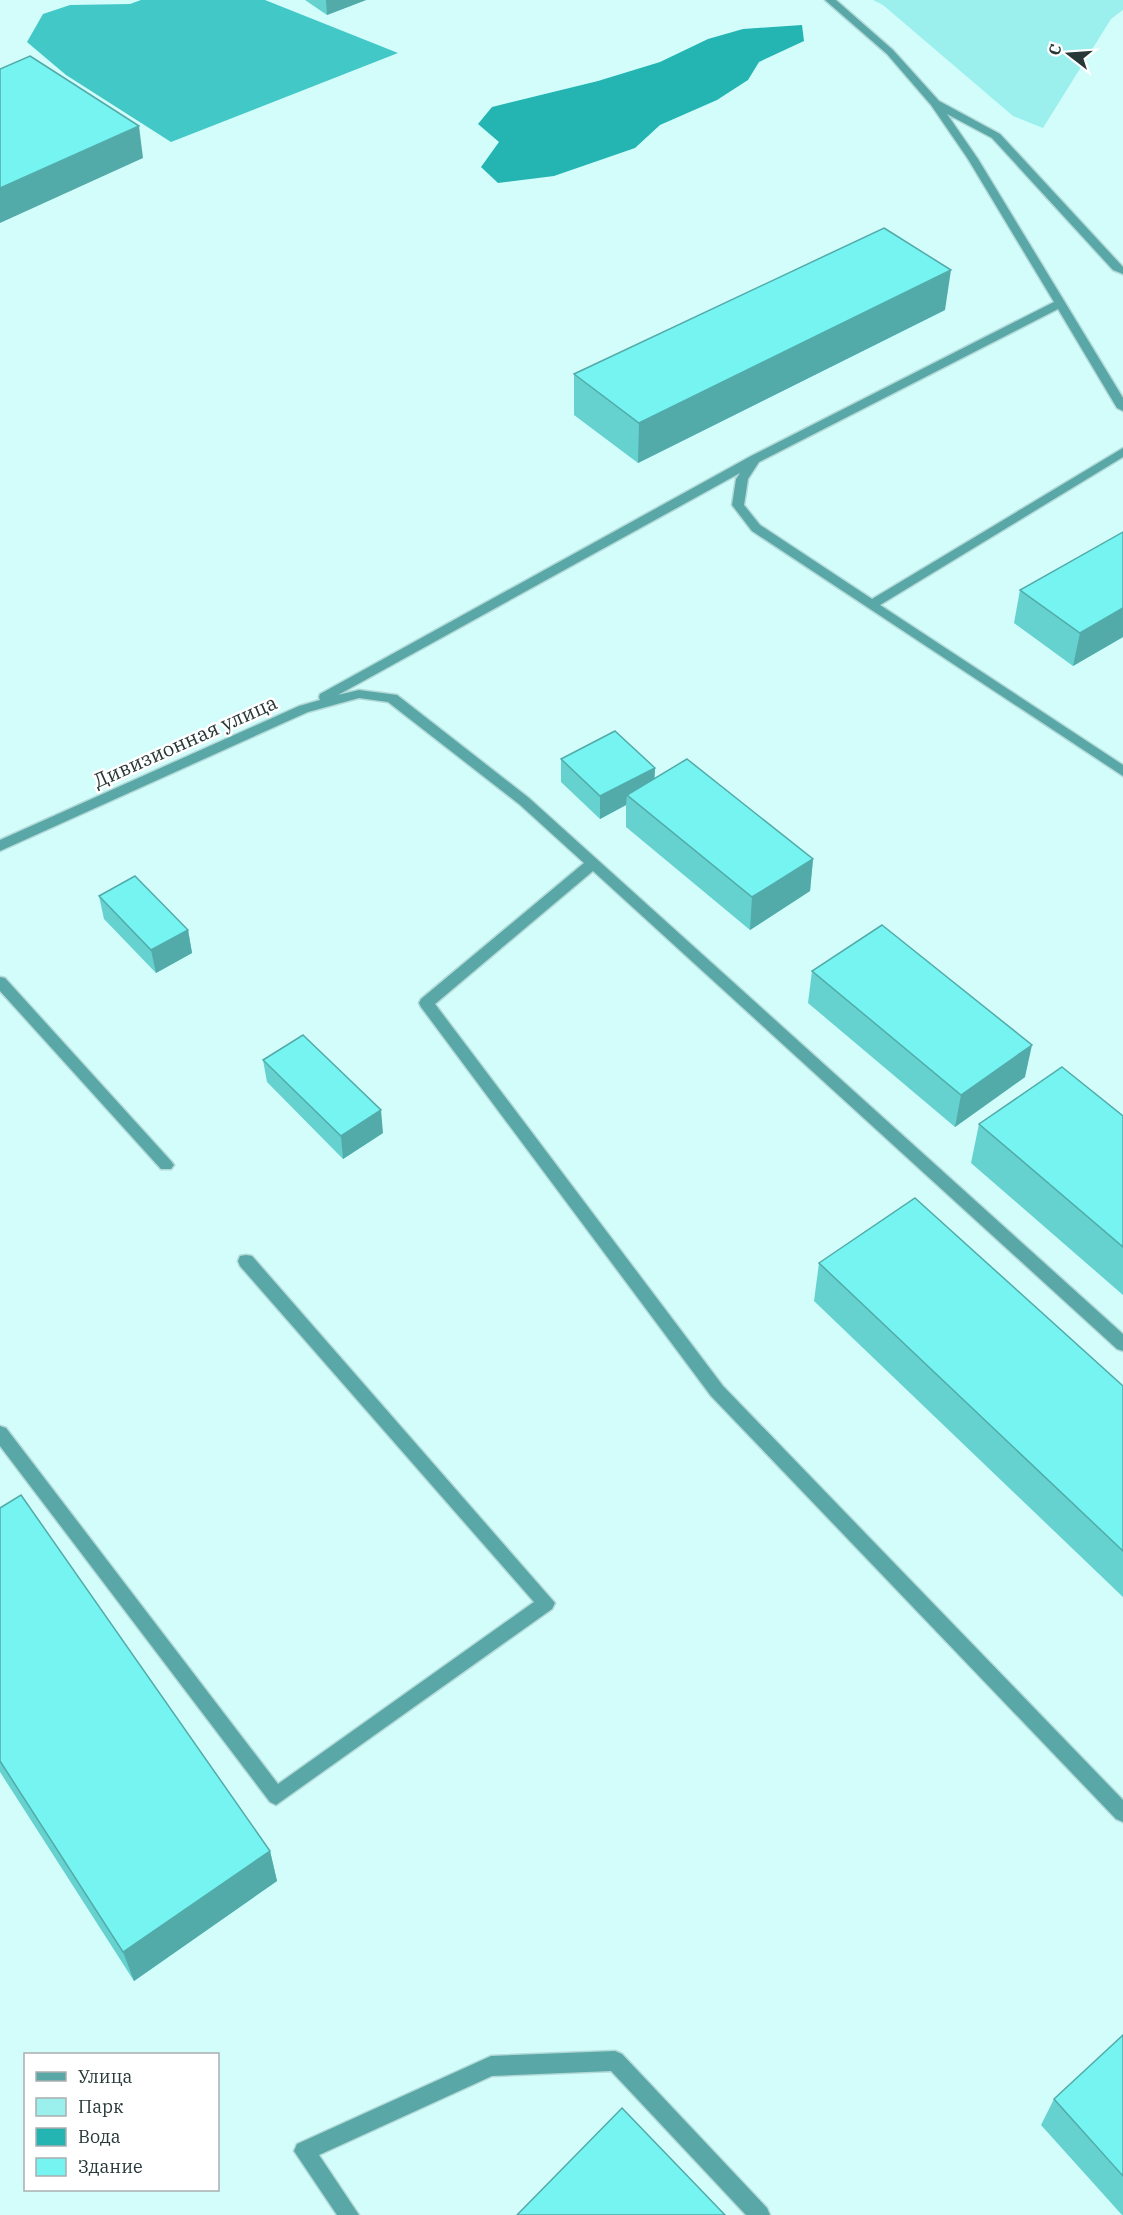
<svg xmlns="http://www.w3.org/2000/svg" width="1123" height="2215" font-family="'IBM Plex Serif',serif">
<rect width="100%" height="100%" fill="#d2fdfb"/>
<!-- green -->
<path fill="#9bf0ee" d="M 873,0 L 1123,0 L 1123,10 L 1111,19 L 1043,128 L 1013,116 L 883,5 Z"/>
<!-- forest -->
<path fill="#42c8c6" d="M 141,0 L 265,0 L 398,53 L 171,142 L 66,75 L 27,42 L 43,14 L 70,5 L 130,4 Z"/>
<!-- water -->
<path fill="#24b5b3" d="M 802,25 L 804,41 L 759,62 L 748,80 L 717,100 L 660,125 L 635,148 L 554,176 L 498,183 L 481,167 L 499,142 L 478,124 L 492,107 L 598,81 L 660,62 L 708,39 L 743,29 Z"/>
<g fill="none" stroke-linecap="round" stroke-linejoin="round">
<defs>
<path id="minor" d="M 825,0 L 836,0 L 893,50 L 939,101 L 1000,134 L 1123,267 L 1123,274 L 1113,270 L 992,138 L 947,114 L 978,159 L 1123,398 L 1123,411 L 1117,408 L 1058,309 L 759,462 L 748,479 L 744,505 L 760,525 L 872,599 L 1123,448 L 1123,457 L 880,605 L 1123,765 L 1123,776 L 752,531 L 732,505 L 736,479 L 740,473 L 338,695 L 359,690 L 397,695 L 529,798 L 1123,1334 L 1123,1351 L 1117,1349 L 593,871 L 435,1004 L 723,1386 L 1123,1800 L 1123,1822 L 1116,1819 L 711,1396 L 421,1007 L 419,1003 L 421,999 L 584,863 L 519,804 L 388,702 L 359,698 L 308,712 L 0,851 L 0,840 L 299,706 L 320,700 L 319,697 L 320,694 L 751,456 L 1054,302 L 968,159 L 931,105 L 887,54 Z
M 0,977 L 5,978 L 171,1161 L 174,1165 L 171,1169 L 161,1169 L 0,991 Z
M 246,1255 L 252,1256 L 555,1603 L 552,1609 L 276,1805 L 270,1802 L 0,1446 L 0,1426 L 6,1428 L 278,1784 L 534,1602 L 240,1266 L 238,1261 L 240,1256 Z
M 615,2051 L 622,2054 L 767,2208 L 770,2215 L 746,2215 L 611,2071 L 492,2076 L 319,2155 L 359,2215 L 337,2215 L 294,2151 L 297,2144 L 491,2056 Z"/>
</defs>
<!-- minor casing -->
<use href="#minor" stroke="#b3dad8" stroke-width="3"/>
<!-- minor -->
<use href="#minor" fill="#59a8a7" fill-rule="evenodd"/>
</g>
<!-- wall -->
<path fill="#65d2d0" d="M 305,0 L 366,0 L 327,15 Z
M 945,310 L 638,463 L 574,415 L 574,374 Z
M 1123,532 L 1123,637 L 1073,666 L 1014,623 L 1020,590 Z
M 561,759 L 655,768 L 654,778 L 813,859 L 810,891 L 750,930 L 626,827 L 626,805 L 600,819 L 561,782 Z
M 99,896 L 188,930 L 192,953 L 156,973 L 104,919 Z
M 812,971 L 1025,1077 L 955,1127 L 808,1003 Z
M 263,1060 L 383,1133 L 343,1159 L 267,1082 Z
M 1123,1116 L 1123,1295 L 971,1163 L 979,1124 Z
M 819,1263 L 1123,1386 L 1123,1597 L 814,1301 Z
M 0,1508 L 270,1851 L 277,1881 L 134,1981 L 0,1772 Z
M 1123,2035 L 1123,2215 L 1122,2215 L 1041,2125 L 1054,2099 Z"/>
<!-- shaded-wall -->
<path fill="#52aba9" d="M 326,0 L 366,0 L 327,15 Z
M 139,126 L 143,158 L 0,223 L 0,188 Z
M 951,270 L 945,310 L 638,463 L 639,423 Z
M 1123,608 L 1123,637 L 1073,666 L 1080,633 Z
M 655,768 L 654,791 L 627,795 L 626,805 L 600,819 L 600,796 Z
M 813,859 L 810,891 L 750,930 L 752,897 Z
M 188,930 L 192,953 L 156,973 L 151,950 Z
M 1032,1045 L 1025,1077 L 955,1127 L 961,1095 Z
M 381,1110 L 383,1133 L 343,1159 L 341,1136 Z
M 270,1851 L 277,1881 L 134,1981 L 123,1952 Z"/>
<!-- building -->
<path fill="#75f4f2" stroke="#52aba9" stroke-width="1.5" d="M 30,56 L 139,126 L 0,188 L 0,69 Z
M 884,228 L 951,270 L 639,423 L 574,374 Z
M 1123,532 L 1123,608 L 1080,633 L 1020,590 Z
M 615,731 L 655,768 L 600,796 L 561,759 Z
M 687,759 L 813,859 L 752,897 L 627,795 Z
M 135,876 L 188,930 L 151,950 L 99,896 Z
M 882,925 L 1032,1045 L 961,1095 L 812,971 Z
M 303,1035 L 381,1110 L 341,1136 L 263,1060 Z
M 1062,1067 L 1123,1116 L 1123,1247 L 979,1124 Z
M 915,1198 L 1123,1386 L 1123,1551 L 819,1263 Z
M 21,1495 L 270,1851 L 123,1952 L 0,1761 L 0,1508 Z
M 1123,2035 L 1123,2176 L 1054,2099 Z
M 622,2108 L 725,2215 L 517,2215 Z"/>
<g text-anchor="middle" dominant-baseline="central" stroke-width="5" stroke-linejoin="round" paint-order="stroke">
<!-- street labels -->
<g font-size="20" fill="#273837" stroke="#fff">
<text transform="translate(185 741) rotate(-24)">Дивизионная улица</text>
</g>
</g>
<!-- legend -->
<rect x="24" y="2053" width="195" height="138" fill="#ffffff" stroke="#a9afaf" stroke-width="1.5"/>
<rect x="36" y="2072" width="30" height="9" fill="#59a8a7" stroke="#a9afaf" stroke-width="1.5"/>
<text x="78" y="2083" font-size="18" fill="#273837">Улица</text>
<rect x="36" y="2098" width="30" height="18" fill="#9bf0ee" stroke="#a9afaf" stroke-width="1.5"/>
<text x="78" y="2113" font-size="18" fill="#273837">Парк</text>
<rect x="36" y="2128" width="30" height="18" fill="#24b5b3" stroke="#a9afaf" stroke-width="1.5"/>
<text x="78" y="2143" font-size="18" fill="#273837">Вода</text>
<rect x="36" y="2158" width="30" height="18" fill="#75f4f2" stroke="#a9afaf" stroke-width="1.5"/>
<text x="78" y="2173" font-size="18" fill="#273837">Здание</text>
<!-- north arrow -->
<g transform="translate(1069 54) rotate(287)" stroke="#ffffff" stroke-width="4.5" paint-order="stroke">
<path d="M0-4.5L10 22L0 15L-10 22Z" fill="#273837"/>
<text y="-9" font-size="16" font-weight="bold" text-anchor="middle" fill="#273837">С</text>
</g>
</svg>
